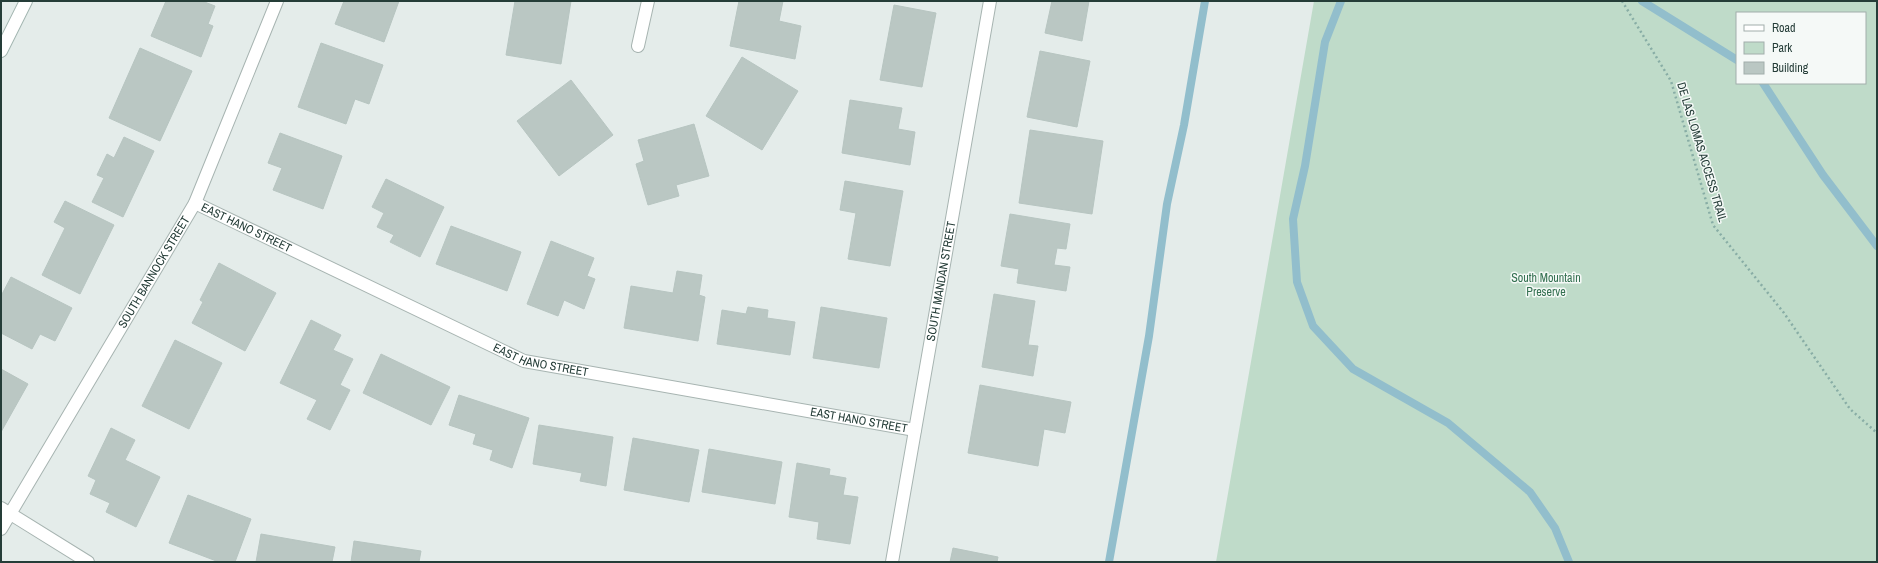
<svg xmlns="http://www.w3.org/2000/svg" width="1878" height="563" font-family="'Archivo Narrow',sans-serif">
<rect width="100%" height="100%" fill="#e4ecea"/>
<!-- green -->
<path fill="#bfdbc9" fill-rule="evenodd" d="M 1314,1 L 1877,1 L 1877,562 L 1216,562 ZM 1737,13 L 1865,13 L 1865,83 L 1737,83 Z"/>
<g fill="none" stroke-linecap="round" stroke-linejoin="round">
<!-- stream -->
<path stroke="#92becc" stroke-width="8" d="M 1341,1 L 1325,42 L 1305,166 L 1293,219 L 1297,282 L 1313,326 L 1353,369 L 1448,423 L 1530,492 L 1555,528 L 1569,562
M 1642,1 L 1737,60
M 1763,83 L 1823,175 L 1877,246
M 1109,562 L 1149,336 L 1167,204 L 1184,125 L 1205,1"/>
</g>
<!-- building -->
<path fill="#bac7c3" stroke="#b7c5c1" d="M 166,1 L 202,1 L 215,6 L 208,24 L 213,26 L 201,57 L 151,36 Z
M 344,1 L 399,1 L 384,42 L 335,24 Z
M 515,1 L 571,1 L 561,64 L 506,55 Z
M 739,1 L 783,1 L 779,21 L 801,26 L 795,59 L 730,46 Z
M 1052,1 L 1089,1 L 1082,41 L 1045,33 Z
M 894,5 L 936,13 L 922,87 L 880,80 Z
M 321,43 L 383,65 L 369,104 L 355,99 L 346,124 L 298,107 Z
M 140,48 L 192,71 L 160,141 L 109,118 Z
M 1040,51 L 1090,61 L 1077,127 L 1027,117 Z
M 742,57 L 798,91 L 762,150 L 706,116 Z
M 571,80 L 613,135 L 559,176 L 517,121 Z
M 850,100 L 902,108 L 898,129 L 915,132 L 910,165 L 842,153 Z
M 694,124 L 709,176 L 676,185 L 679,196 L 648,205 L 636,164 L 644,161 L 638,140 Z
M 1030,130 L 1103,141 L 1092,214 L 1019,203 Z
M 280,133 L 342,156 L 323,209 L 273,190 L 282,168 L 268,163 Z
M 124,137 L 154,151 L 123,217 L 92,202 L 104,178 L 97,175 L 107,154 L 114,158 Z
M 386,179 L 444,207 L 420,257 L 390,242 L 394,235 L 377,227 L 384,213 L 372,207 Z
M 845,181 L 903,191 L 890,266 L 848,259 L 856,213 L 840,210 Z
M 65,201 L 114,225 L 80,294 L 42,275 L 65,228 L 54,222 Z
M 1010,214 L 1070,224 L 1066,249 L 1057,248 L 1054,265 L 1070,267 L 1066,291 L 1017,283 L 1019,269 L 1001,266 Z
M 451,226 L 521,252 L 507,291 L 436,264 Z
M 551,241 L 594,258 L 587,276 L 595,279 L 584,309 L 564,300 L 558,316 L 527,304 Z
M 219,263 L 276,293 L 245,351 L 192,323 L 203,302 L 200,300 Z
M 677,271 L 702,275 L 699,295 L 705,297 L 698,341 L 624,328 L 631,286 L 673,293 Z
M 11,277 L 72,308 L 55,341 L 40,334 L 32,349 L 1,333 L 1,296 Z
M 994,294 L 1035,301 L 1028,345 L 1038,346 L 1033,376 L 982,367 Z
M 748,307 L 768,310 L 767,318 L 795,322 L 790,355 L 717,344 L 722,310 L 746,314 Z
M 821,307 L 887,318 L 879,368 L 813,358 Z
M 311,320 L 341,335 L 333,350 L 353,359 L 340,385 L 350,390 L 330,430 L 307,419 L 317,400 L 280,383 Z
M 175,340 L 222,363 L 189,429 L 142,406 Z
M 381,354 L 450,387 L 431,425 L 363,393 Z
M 1,369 L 28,384 L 1,432 Z
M 980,385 L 1071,402 L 1065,433 L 1044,429 L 1038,466 L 968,453 Z
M 459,395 L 529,418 L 512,468 L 490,460 L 493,450 L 473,444 L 476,434 L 449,425 Z
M 539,425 L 613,437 L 606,486 L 580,481 L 582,473 L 533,464 Z
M 111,428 L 135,440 L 125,460 L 160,477 L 136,527 L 106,512 L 110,503 L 90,494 L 96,480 L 88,476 Z
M 633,438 L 699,450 L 689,502 L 624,490 Z
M 709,449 L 782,462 L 775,504 L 702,492 Z
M 797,463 L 830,469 L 829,475 L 846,478 L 843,495 L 858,497 L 850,544 L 817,539 L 819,522 L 789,517 Z
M 188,495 L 251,519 L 235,562 L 219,562 L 169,543 Z
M 261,534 L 335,547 L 332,562 L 256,562 Z
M 354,541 L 421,551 L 419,562 L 351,562 Z
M 953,548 L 998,557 L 997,562 L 950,562 Z"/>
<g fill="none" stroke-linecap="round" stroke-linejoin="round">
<defs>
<g id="minor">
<path d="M 638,46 L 648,1"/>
<path id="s1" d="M 195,203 L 524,361 L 915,430"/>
<path d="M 1,508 L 88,562"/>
<path id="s2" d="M 1,529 L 195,203 L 277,1"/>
<path id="s3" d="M 892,562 L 990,1"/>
</g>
<path id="secondary" d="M 1,51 L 26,1"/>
</defs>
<!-- minor casing -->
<use href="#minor" stroke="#a7b4b1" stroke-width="14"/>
<!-- secondary casing -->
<use href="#secondary" stroke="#a4b7b2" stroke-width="14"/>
<!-- path -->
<path stroke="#88ada5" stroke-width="2.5" stroke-dasharray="2 3" stroke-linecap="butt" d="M 1622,1 L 1671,81 L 1713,225 L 1784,313 L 1850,409 L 1877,433"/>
<!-- minor -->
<use href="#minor" stroke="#fff" stroke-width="12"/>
<!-- secondary -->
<use href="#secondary" stroke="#fff" stroke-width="12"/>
</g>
<g text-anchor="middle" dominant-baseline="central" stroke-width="3" stroke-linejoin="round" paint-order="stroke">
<!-- street labels -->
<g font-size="12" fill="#253d38" stroke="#f5f9f7">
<text transform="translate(1702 152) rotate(73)">DE LAS LOMAS ACCESS TRAIL</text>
<text stroke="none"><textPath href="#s1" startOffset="57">EAST HANO STREET</textPath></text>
<text stroke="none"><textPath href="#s2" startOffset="299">SOUTH BANNOCK STREET</textPath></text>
<text stroke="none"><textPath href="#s3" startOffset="285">SOUTH MANDAN STREET</textPath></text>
<text stroke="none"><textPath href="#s1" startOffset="381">EAST HANO STREET</textPath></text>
<text stroke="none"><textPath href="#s1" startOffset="705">EAST HANO STREET</textPath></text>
</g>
<!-- park labels -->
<g font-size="12" fill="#337050" stroke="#f5f9f7">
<text x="1546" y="278">South Mountain<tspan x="1546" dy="14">Preserve</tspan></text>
</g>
</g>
<!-- border -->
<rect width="1878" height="563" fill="none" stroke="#253d38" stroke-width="4"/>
<!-- legend -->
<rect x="1736" y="12" width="130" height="72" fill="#f5f9f7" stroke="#a2aeab"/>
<rect x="1744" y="25" width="20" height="6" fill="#ffffff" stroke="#a2aeab"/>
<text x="1772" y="32" font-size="12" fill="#253d38">Road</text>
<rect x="1744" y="42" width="20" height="12" fill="#bfdbc9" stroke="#a2aeab"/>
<text x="1772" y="52" font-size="12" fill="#253d38">Park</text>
<rect x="1744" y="62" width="20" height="12" fill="#bac7c3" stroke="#a2aeab"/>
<text x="1772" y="72" font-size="12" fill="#253d38">Building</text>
</svg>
